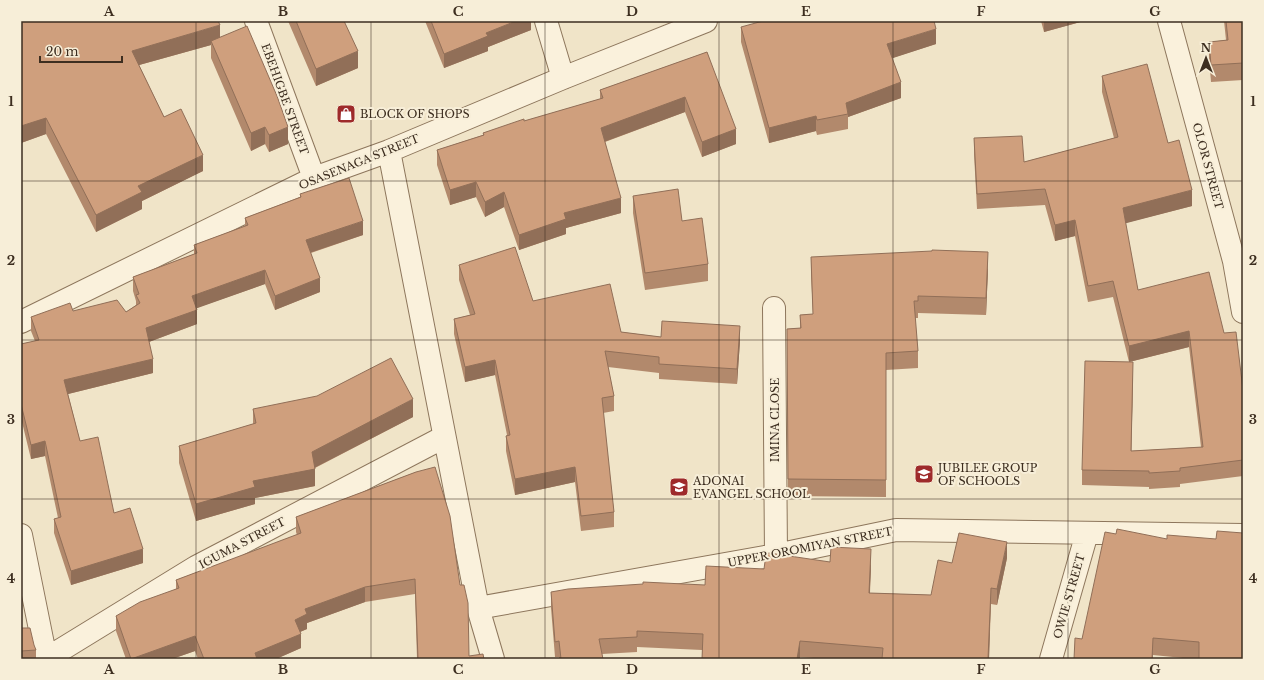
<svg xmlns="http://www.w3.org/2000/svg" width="1264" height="680" font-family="'Libre Baskerville',serif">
<rect width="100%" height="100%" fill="#f0e4c8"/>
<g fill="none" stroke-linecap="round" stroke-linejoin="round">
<defs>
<path id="minor" d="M 256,21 L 314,178
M 546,21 L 563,78
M 1169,21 L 1234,261 L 1243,312
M 389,151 L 478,608 L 493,659
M 774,308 L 776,555
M 21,322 L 314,178 L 389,151 L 563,78 L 706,21
M 21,535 L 46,659
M 478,608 L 776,555 L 896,530 L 1243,535
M 46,659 L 196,567 L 444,437
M 1051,659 L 1087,533"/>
</defs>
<!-- minor casing -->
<use href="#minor" stroke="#8d765c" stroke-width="24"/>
<!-- minor -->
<use href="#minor" stroke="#faf1dc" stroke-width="22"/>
</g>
<!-- wall -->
<path fill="#b2896c" d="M 21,21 L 220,37 L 288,144 L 269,152 L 265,144 L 251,151 L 211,58 L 211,45 L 139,65 L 164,117 L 203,171 L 142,201 L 142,209 L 96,232 L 46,134 L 21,143 Z
M 288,21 L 344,21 L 358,68 L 316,86 Z
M 425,21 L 531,21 L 531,30 L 488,47 L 488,51 L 444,68 Z
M 1041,21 L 1084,21 L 1044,32 Z
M 1224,21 L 1243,21 L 1243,80 L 1211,82 L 1209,58 L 1209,42 L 1226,40 Z
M 741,27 L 936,44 L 892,58 L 901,98 L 848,117 L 848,129 L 817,135 L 816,131 L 769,143 L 741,42 Z
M 707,52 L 736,144 L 702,157 L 685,112 L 605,142 L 621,213 L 566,228 L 566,234 L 519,250 L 504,207 L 485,217 L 476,197 L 450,205 L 437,165 L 437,150 L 483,135 L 483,133 L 600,99 L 600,90 Z
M 1102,76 L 1168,143 L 1192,206 L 1125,223 L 1138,290 L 1224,333 L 1243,390 L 1243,476 L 1180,484 L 1180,487 L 1149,489 L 1149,487 L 1082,485 L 1082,470 L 1133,378 L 1131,451 L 1201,447 L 1189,347 L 1129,362 L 1113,297 L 1088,302 L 1075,236 L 1055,241 L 1045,205 L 977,209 L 974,154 L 974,138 L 1024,162 L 1114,138 L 1102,92 Z
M 300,194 L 363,235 L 311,253 L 320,292 L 275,310 L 265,284 L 196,308 L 197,324 L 149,342 L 153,373 L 68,394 L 80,441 L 114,513 L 143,563 L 71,585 L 54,533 L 54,519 L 58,518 L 45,456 L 31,459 L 21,418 L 21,344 L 35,341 L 31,331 L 31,317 L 73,311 L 126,312 L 136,305 L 136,301 L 133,291 L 133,277 L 194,254 L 194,245 L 245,226 L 245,218 L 300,197 Z
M 633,196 L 682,221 L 708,264 L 708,281 L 645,290 L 633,213 Z
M 811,257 L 988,269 L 986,315 L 918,313 L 918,318 L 915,318 L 918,351 L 918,368 L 886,370 L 886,497 L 788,496 L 787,329 L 800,328 L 800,315 L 813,314 L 811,274 Z
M 459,265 L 533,301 L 621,332 L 661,337 L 740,341 L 737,384 L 659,379 L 659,373 L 608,367 L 614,396 L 614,411 L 603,413 L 614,512 L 614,527 L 581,531 L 575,482 L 515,495 L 506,451 L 506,436 L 507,435 L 495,375 L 465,382 L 454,334 L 454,319 L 470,315 L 459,280 Z
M 253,409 L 413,417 L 315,468 L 315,486 L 255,498 L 255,504 L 196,521 L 179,463 L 179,446 L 253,424 Z
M 416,472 L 469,656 L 484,659 L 417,659 L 415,594 L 365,602 L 307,623 L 307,629 L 300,632 L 301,648 L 276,659 L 198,659 L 195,651 L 172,659 L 126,659 L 116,631 L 116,616 L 176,589 L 176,580 L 297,535 L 296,532 L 296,517 Z
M 1116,534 L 1243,659 L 1193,659 L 1153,655 L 1082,639 Z
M 1007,558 L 997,605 L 991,604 L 989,659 L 827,659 L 800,657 L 800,659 L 702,659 L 702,650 L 637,647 L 637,652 L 602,654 L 603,659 L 559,659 L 559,657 L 555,657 L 551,608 L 551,592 L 705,585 L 764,569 L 830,562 L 871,565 L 870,593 L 931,595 L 952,563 Z
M 21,628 L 36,650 L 36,659 L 21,659 Z"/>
<!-- shaded-wall -->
<path fill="#916f58" d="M 516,21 L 531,21 L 531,30 L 488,47 L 488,51 L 444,68 L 444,54 L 486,33 Z
M 1044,21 L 1084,21 L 1044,32 Z
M 220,25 L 220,42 L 211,41 L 211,45 L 132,67 L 132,51 Z
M 936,29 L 936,44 L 887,60 L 887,44 Z
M 358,51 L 358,68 L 316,86 L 316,69 Z
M 901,82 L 901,98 L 848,117 L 848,114 L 846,103 Z
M 685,97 L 685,112 L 601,143 L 601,128 Z
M 816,116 L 816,131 L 769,143 L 769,128 Z
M 46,118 L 46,134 L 21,143 L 21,126 Z
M 265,127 L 265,144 L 251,151 L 251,133 Z
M 288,127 L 288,144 L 269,152 L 269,135 Z
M 736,129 L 736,144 L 702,157 L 702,142 Z
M 203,155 L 203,171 L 142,201 L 142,209 L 96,232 L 96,215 L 138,186 Z
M 476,182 L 476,197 L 450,205 L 450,190 Z
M 1192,190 L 1192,206 L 1123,224 L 1123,208 Z
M 504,192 L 504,207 L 485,217 L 485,202 Z
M 621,198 L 621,213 L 566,228 L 566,234 L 519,250 L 519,235 L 564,213 Z
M 1075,220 L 1075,236 L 1055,241 L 1055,225 Z
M 363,221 L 363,235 L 306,254 L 306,240 Z
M 988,252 L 988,269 L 986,315 L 986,298 Z
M 265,270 L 265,284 L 192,310 L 192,296 Z
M 320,278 L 320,292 L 275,310 L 275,296 Z
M 197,310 L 197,324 L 146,343 L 146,328 Z
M 740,326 L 740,341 L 737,384 L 737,369 Z
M 1189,331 L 1189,347 L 1129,362 L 1129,346 Z
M 153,359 L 153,373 L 64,395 L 64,380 Z
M 495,360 L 495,375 L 465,382 L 465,367 Z
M 1133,362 L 1133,378 L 1131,467 L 1131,451 Z
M 413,399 L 413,417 L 312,469 L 315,469 L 315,486 L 255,498 L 255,504 L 196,521 L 196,504 L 253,481 L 312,452 Z
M 45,441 L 45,456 L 31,459 L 31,445 Z
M 575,467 L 575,482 L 515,495 L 515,479 Z
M 1007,542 L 1007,558 L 997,605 L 997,589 Z
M 143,549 L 143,563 L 71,585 L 71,571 Z
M 871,549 L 871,565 L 869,609 L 869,593 Z
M 365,587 L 365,602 L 307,623 L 307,629 L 295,634 L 295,620 L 305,609 Z
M 991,588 L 989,659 L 988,659 Z
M 301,634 L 301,648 L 276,659 L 255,659 L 255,653 Z
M 195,636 L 195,651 L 172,659 L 131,659 Z
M 1153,638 L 1153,659 L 1152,659 Z
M 800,641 L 800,659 L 797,659 Z"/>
<!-- building -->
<path fill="#cf9f7d" stroke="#916f58" d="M 21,21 L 218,21 L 220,25 L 132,51 L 164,117 L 181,109 L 203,155 L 138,186 L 142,192 L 96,215 L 46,118 L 21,126 Z
M 296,21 L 344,21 L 358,51 L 316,69 Z
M 431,21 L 516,21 L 486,33 L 488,36 L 444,54 Z
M 763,21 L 934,21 L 936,29 L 887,44 L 901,82 L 846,103 L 848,114 L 817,120 L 816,116 L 769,128 L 741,27 Z
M 1226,21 L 1243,21 L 1243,63 L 1211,65 L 1209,42 L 1228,40 Z
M 247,26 L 277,96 L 288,127 L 269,135 L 265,127 L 251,133 L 211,41 Z
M 707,52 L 736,129 L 702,142 L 685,97 L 601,128 L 621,198 L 564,213 L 566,219 L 519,235 L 504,192 L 485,202 L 476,182 L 450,190 L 437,150 L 484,135 L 483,133 L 524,119 L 524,121 L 603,98 L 600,90 Z
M 1147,64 L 1168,143 L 1179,140 L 1192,190 L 1123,208 L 1138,290 L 1209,272 L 1224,333 L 1236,332 L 1243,390 L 1243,460 L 1180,468 L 1180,471 L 1149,473 L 1149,471 L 1082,470 L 1085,361 L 1133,362 L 1131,451 L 1203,447 L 1189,331 L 1129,346 L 1113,281 L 1088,286 L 1075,220 L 1055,225 L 1045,189 L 977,194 L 974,138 L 1022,136 L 1024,162 L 1118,137 L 1102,76 Z
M 349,178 L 363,221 L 306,240 L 320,278 L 275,296 L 265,270 L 192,296 L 197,310 L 146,328 L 153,359 L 64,380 L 80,441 L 98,437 L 114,513 L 130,508 L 143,549 L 71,571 L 54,519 L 61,517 L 45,441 L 31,445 L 21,404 L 21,344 L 39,340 L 31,317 L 70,303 L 73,311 L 117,300 L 126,312 L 140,303 L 136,295 L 139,294 L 133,277 L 197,253 L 194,245 L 248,225 L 245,218 L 301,197 L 300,194 Z
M 678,189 L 682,221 L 702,218 L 708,264 L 645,273 L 633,196 Z
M 515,247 L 533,301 L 610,284 L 621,332 L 661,337 L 662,321 L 740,326 L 737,369 L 659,364 L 659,357 L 605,351 L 614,396 L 602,398 L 614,512 L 581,516 L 575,467 L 515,479 L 506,436 L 510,435 L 495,360 L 465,367 L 454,319 L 475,314 L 459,265 Z
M 932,250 L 988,252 L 986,298 L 918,296 L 918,301 L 914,301 L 918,351 L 886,353 L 886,480 L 788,479 L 787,329 L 801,328 L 800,315 L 813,314 L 811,257 L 932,251 Z
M 391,358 L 413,399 L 312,452 L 315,469 L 253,481 L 255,487 L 196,504 L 179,446 L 256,423 L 253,409 L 317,396 Z
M 435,467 L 450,516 L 460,585 L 464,585 L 468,603 L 469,656 L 483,654 L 484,659 L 418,659 L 415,579 L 365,587 L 305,609 L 307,614 L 295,620 L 301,634 L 255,653 L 257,659 L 204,659 L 195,636 L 131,659 L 116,616 L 140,602 L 179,588 L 176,580 L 301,533 L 296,517 L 416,472 Z
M 1117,529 L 1167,539 L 1167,535 L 1216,539 L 1217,531 L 1243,533 L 1243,659 L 1199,659 L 1199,642 L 1153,638 L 1152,659 L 1074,659 L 1075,638 L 1082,639 L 1105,532 L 1116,534 Z
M 959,533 L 1007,542 L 997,589 L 991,588 L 988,659 L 882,659 L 883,648 L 800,641 L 797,659 L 702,659 L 703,634 L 637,631 L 637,637 L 599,639 L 603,659 L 561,659 L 559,641 L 555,642 L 551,592 L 568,589 L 643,584 L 643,582 L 705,585 L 706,566 L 764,569 L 766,554 L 769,553 L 830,562 L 831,547 L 871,549 L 869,593 L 931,595 L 938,560 L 952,563 Z
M 21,628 L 30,628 L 34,645 L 36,650 L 21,651 Z"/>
<!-- grid -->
<path fill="none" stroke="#3d2e20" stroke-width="1" stroke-opacity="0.55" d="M 196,21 L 196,659M 371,21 L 371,659M 545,21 L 545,659M 719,21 L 719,659M 893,21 L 893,659M 1068,21 L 1068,659M 21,181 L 1243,181M 21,340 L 1243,340M 21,499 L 1243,499"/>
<!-- icons -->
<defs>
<symbol id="shop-square" viewBox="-11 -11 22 22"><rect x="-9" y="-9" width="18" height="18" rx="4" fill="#9e2a2b" stroke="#f7eed8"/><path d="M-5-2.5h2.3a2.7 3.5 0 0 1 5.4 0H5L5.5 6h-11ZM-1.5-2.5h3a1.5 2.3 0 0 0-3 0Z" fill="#fff"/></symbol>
<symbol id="school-square" viewBox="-11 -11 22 22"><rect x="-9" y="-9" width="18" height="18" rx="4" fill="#9e2a2b" stroke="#f7eed8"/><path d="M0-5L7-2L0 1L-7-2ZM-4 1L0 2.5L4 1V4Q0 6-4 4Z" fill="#fff"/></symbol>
</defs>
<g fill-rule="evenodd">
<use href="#shop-square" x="335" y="103" width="22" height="22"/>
<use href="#school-square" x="913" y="463" width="22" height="22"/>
<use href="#school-square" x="668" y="476" width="22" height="22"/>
</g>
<g text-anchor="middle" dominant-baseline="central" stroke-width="4" stroke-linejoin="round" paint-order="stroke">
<!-- street labels -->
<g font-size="11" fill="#3d2e20" stroke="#f7eed8">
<text transform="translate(285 99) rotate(70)">EBEHIGBE STREET</text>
<text transform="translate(359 162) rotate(-22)">OSASENAGA STREET</text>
<text transform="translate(1208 166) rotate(75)">OLOR STREET</text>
<text transform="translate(775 420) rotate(-90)">IMINA CLOSE</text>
<text transform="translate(242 543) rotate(-28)">IGUMA STREET</text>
<text transform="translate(810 547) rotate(-11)">UPPER OROMIYAN STREET</text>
<text transform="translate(1069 596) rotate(-74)">OWIE STREET</text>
</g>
<!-- poi labels -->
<g font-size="11" fill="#3d2e20" stroke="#f7eed8" text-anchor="start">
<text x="360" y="114">BLOCK OF SHOPS</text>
<text x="938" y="468">JUBILEE GROUP<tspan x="938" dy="13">OF SCHOOLS</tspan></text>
<text x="693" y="481">ADONAI<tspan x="693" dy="13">EVANGEL SCHOOL</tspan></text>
</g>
</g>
<!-- border -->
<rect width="1264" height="680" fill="none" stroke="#f7eed8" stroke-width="44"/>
<!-- north arrow -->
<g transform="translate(1206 58)" stroke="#f7eed8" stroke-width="3" paint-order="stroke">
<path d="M0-3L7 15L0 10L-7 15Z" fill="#3d2e20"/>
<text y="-6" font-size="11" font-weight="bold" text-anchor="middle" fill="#3d2e20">N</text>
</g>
<!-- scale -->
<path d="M40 56v6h82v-6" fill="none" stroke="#3d2e20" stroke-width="2"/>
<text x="46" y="56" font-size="12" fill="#3d2e20" stroke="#f7eed8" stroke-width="3" paint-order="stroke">20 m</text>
<rect x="22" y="22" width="1220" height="636" fill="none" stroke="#3d2e20" stroke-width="1.5"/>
<g font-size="13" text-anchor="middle" font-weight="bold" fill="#3d2e20">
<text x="109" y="16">A</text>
<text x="283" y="16">B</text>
<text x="458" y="16">C</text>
<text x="632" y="16">D</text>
<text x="806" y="16">E</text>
<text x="981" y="16">F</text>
<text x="1155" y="16">G</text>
<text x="11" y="106">1</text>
<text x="1253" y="106">1</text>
<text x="11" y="265">2</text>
<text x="1253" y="265">2</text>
<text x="11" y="424">3</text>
<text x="1253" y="424">3</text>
<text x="11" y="583">4</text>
<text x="1253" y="583">4</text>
<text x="109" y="674">A</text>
<text x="283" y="674">B</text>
<text x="458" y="674">C</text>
<text x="632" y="674">D</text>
<text x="806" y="674">E</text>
<text x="981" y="674">F</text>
<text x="1155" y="674">G</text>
</g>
</svg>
